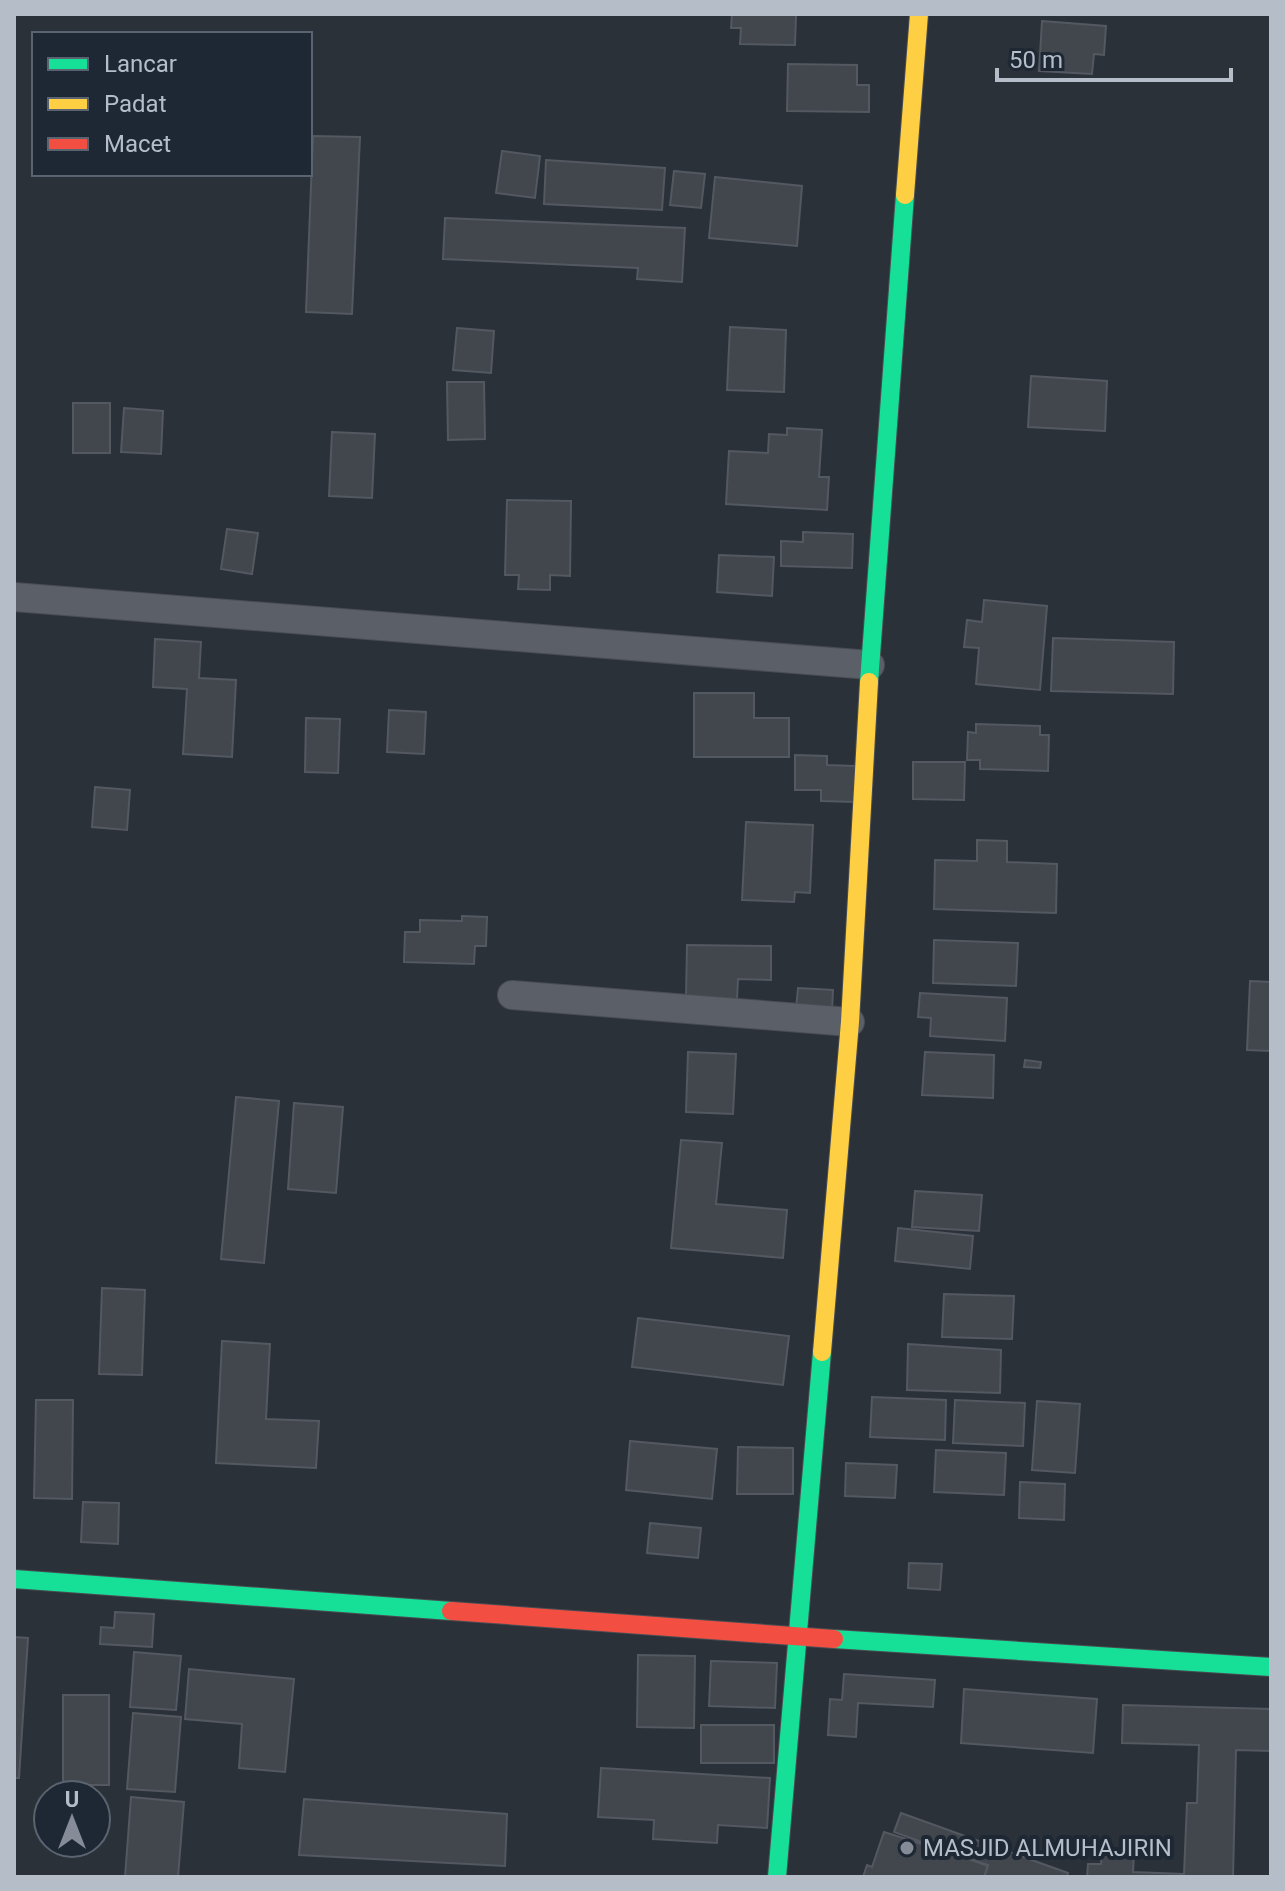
<svg xmlns="http://www.w3.org/2000/svg" width="1285" height="1891" font-family="Roboto,sans-serif">
<rect width="100%" height="100%" fill="#2b3139"/>
<!-- building -->
<path fill="#42474e" stroke="#535861" stroke-width="2" d="M 732,14 L 796,14 L 795,45 L 740,44 L 741,28 L 731,28 Z
M 1042,21 L 1106,26 L 1104,55 L 1094,54 L 1092,74 L 1039,71 Z
M 788,64 L 857,65 L 857,85 L 869,85 L 869,112 L 787,111 Z
M 313,136 L 360,137 L 352,314 L 306,312 Z
M 502,151 L 540,156 L 535,198 L 496,193 Z
M 546,160 L 665,168 L 662,210 L 544,204 Z
M 674,171 L 705,174 L 701,208 L 670,205 Z
M 715,177 L 802,186 L 797,246 L 709,238 Z
M 445,218 L 685,228 L 682,282 L 637,279 L 638,268 L 443,259 Z
M 730,327 L 786,330 L 784,392 L 727,390 Z
M 457,328 L 494,331 L 491,373 L 453,370 Z
M 1031,376 L 1107,381 L 1105,431 L 1028,427 Z
M 447,382 L 484,382 L 485,439 L 448,440 Z
M 73,403 L 110,403 L 110,453 L 73,453 Z
M 124,408 L 163,411 L 161,454 L 121,452 Z
M 787,428 L 822,430 L 819,477 L 829,477 L 827,510 L 726,504 L 729,451 L 768,453 L 769,434 L 787,435 Z
M 332,432 L 375,434 L 372,498 L 329,496 Z
M 507,500 L 571,501 L 570,576 L 550,575 L 550,590 L 518,589 L 519,575 L 505,575 Z
M 227,529 L 258,533 L 252,574 L 221,569 Z
M 803,532 L 853,534 L 852,568 L 781,566 L 781,541 L 803,542 Z
M 719,555 L 774,557 L 772,596 L 717,592 Z
M 984,600 L 1047,606 L 1040,690 L 976,684 L 979,648 L 964,647 L 967,620 L 982,622 Z
M 1053,638 L 1174,642 L 1173,694 L 1051,691 Z
M 155,639 L 201,642 L 199,678 L 236,680 L 232,757 L 183,754 L 187,689 L 153,687 Z
M 694,693 L 754,693 L 754,718 L 789,718 L 789,757 L 694,757 Z
M 389,710 L 426,712 L 424,754 L 387,752 Z
M 306,718 L 340,719 L 338,773 L 305,772 Z
M 976,724 L 1040,726 L 1040,735 L 1049,735 L 1048,771 L 980,769 L 980,760 L 967,760 L 968,732 L 976,733 Z
M 795,755 L 827,756 L 827,765 L 855,766 L 855,802 L 821,801 L 821,790 L 795,790 Z
M 913,762 L 965,762 L 964,800 L 913,799 Z
M 95,787 L 130,790 L 127,830 L 92,827 Z
M 746,822 L 813,825 L 810,893 L 795,892 L 794,902 L 742,900 Z
M 977,840 L 1007,841 L 1007,862 L 1057,864 L 1056,913 L 934,909 L 935,860 L 977,861 Z
M 462,916 L 487,917 L 486,946 L 475,946 L 474,964 L 404,962 L 405,932 L 420,932 L 420,920 L 462,921 Z
M 934,940 L 1018,943 L 1016,986 L 933,983 Z
M 687,945 L 771,946 L 771,980 L 738,979 L 737,999 L 686,998 Z
M 1250,981 L 1271,982 L 1271,1051 L 1247,1050 Z
M 798,988 L 833,990 L 832,1011 L 796,1009 Z
M 920,993 L 1007,998 L 1005,1041 L 930,1036 L 931,1018 L 918,1017 Z
M 688,1052 L 736,1054 L 733,1114 L 686,1112 Z
M 925,1052 L 994,1055 L 993,1098 L 922,1095 Z
M 1025,1060 L 1041,1062 L 1040,1068 L 1024,1067 Z
M 236,1097 L 279,1101 L 264,1263 L 221,1259 Z
M 294,1103 L 343,1107 L 336,1193 L 288,1189 Z
M 681,1140 L 722,1143 L 716,1204 L 787,1210 L 783,1258 L 671,1248 Z
M 915,1191 L 982,1195 L 979,1231 L 912,1227 Z
M 898,1228 L 973,1236 L 970,1269 L 895,1261 Z
M 102,1288 L 145,1290 L 142,1375 L 99,1374 Z
M 944,1294 L 1014,1296 L 1012,1339 L 942,1337 Z
M 638,1318 L 789,1336 L 783,1385 L 632,1367 Z
M 222,1341 L 270,1344 L 266,1419 L 319,1421 L 316,1468 L 216,1463 Z
M 908,1344 L 1001,1350 L 1000,1393 L 907,1390 Z
M 872,1397 L 946,1400 L 945,1440 L 870,1437 Z
M 36,1400 L 73,1400 L 72,1499 L 34,1498 Z
M 955,1400 L 1025,1403 L 1023,1446 L 953,1443 Z
M 1037,1401 L 1080,1404 L 1075,1473 L 1032,1470 Z
M 630,1441 L 717,1449 L 712,1499 L 626,1490 Z
M 738,1447 L 793,1448 L 793,1494 L 737,1494 Z
M 936,1450 L 1006,1453 L 1004,1495 L 934,1492 Z
M 846,1463 L 897,1465 L 895,1498 L 845,1496 Z
M 1020,1482 L 1065,1484 L 1064,1520 L 1019,1518 Z
M 83,1502 L 119,1503 L 118,1544 L 81,1542 Z
M 650,1523 L 701,1528 L 698,1558 L 647,1553 Z
M 909,1563 L 942,1564 L 940,1590 L 908,1588 Z
M 115,1612 L 154,1614 L 152,1647 L 100,1644 L 101,1627 L 114,1628 Z
M 14,1637 L 28,1638 L 19,1778 L 14,1778 Z
M 134,1652 L 181,1656 L 176,1710 L 130,1707 Z
M 638,1655 L 695,1656 L 694,1728 L 637,1727 Z
M 711,1661 L 777,1663 L 775,1708 L 709,1706 Z
M 189,1669 L 294,1679 L 285,1772 L 239,1768 L 242,1724 L 185,1719 Z
M 844,1674 L 935,1680 L 933,1707 L 858,1703 L 856,1737 L 828,1735 L 830,1699 L 842,1700 Z
M 964,1689 L 1097,1699 L 1093,1753 L 961,1743 Z
M 63,1695 L 109,1695 L 109,1785 L 63,1785 Z
M 1123,1705 L 1271,1709 L 1271,1751 L 1236,1750 L 1233,1877 L 1087,1877 L 1088,1864 L 1101,1864 L 1102,1852 L 1134,1853 L 1133,1872 L 1184,1874 L 1187,1803 L 1197,1803 L 1199,1745 L 1122,1743 Z
M 133,1713 L 181,1717 L 175,1792 L 127,1789 Z
M 701,1725 L 774,1725 L 774,1763 L 701,1763 Z
M 601,1768 L 770,1778 L 767,1828 L 718,1825 L 717,1843 L 653,1839 L 654,1820 L 598,1817 Z
M 131,1797 L 184,1802 L 178,1877 L 125,1877 Z
M 304,1799 L 507,1814 L 505,1866 L 299,1855 Z
M 901,1813 L 1068,1873 L 1067,1877 L 984,1877 L 988,1866 L 894,1832 Z
M 884,1832 L 988,1865 L 984,1877 L 863,1877 L 867,1865 L 872,1867 Z"/>
<g fill="none" stroke-linecap="round" stroke-linejoin="round">
<defs>
<path id="street" d="M 14,597 L 870,665
M 512,995 L 850,1022"/>
<path id="fast" d="M 869,682 L 905,195
M 14,1579 L 451,1611
M 834,1639 L 1271,1667
M 777,1877 L 822,1352"/>
<path id="slow" d="M 905,195 L 919,14
M 822,1352 L 850,1022 L 869,682"/>
<path id="jam" d="M 451,1611 L 834,1639"/>
</defs>
<!-- street casing -->
<use href="#street" stroke="#494d53" stroke-width="30"/>
<!-- fast casing -->
<use href="#fast" stroke="#494d53" stroke-width="20"/>
<!-- slow casing -->
<use href="#slow" stroke="#494d53" stroke-width="20"/>
<!-- jam casing -->
<use href="#jam" stroke="#494d53" stroke-width="20"/>
<!-- street -->
<use href="#street" stroke="#5b5f67" stroke-width="28"/>
<!-- fast -->
<use href="#fast" stroke="#16e098" stroke-width="18"/>
<!-- slow -->
<use href="#slow" stroke="#ffcf43" stroke-width="18"/>
<!-- jam -->
<use href="#jam" stroke="#f24e42" stroke-width="18"/>
</g>
<!-- markers -->
<circle fill="#858c97" stroke="#1e2734" stroke-width="3" cx="907" cy="1848" r="8"/>
<g text-anchor="middle" dominant-baseline="central" stroke-width="8" stroke-linejoin="round" paint-order="stroke">
<!-- poi labels -->
<g font-size="24" fill="#b5bdc9" stroke="#1e2734" text-anchor="start">
<text x="923" y="1848">MASJID ALMUHAJIRIN</text>
</g>
</g>
<!-- border -->
<rect width="1285" height="1891" fill="none" stroke="#b5bdc9" stroke-width="32"/>
<!-- legend -->
<rect x="32" y="32" width="280" height="144" fill="#1e2734" stroke="#5a6370" stroke-width="2"/>
<rect x="48" y="58" width="40" height="12" fill="#16e098" stroke="#5a6370" stroke-width="2"/>
<text x="104" y="72" font-size="24" fill="#b5bdc9">Lancar</text>
<rect x="48" y="98" width="40" height="12" fill="#ffcf43" stroke="#5a6370" stroke-width="2"/>
<text x="104" y="112" font-size="24" fill="#b5bdc9">Padat</text>
<rect x="48" y="138" width="40" height="12" fill="#f24e42" stroke="#5a6370" stroke-width="2"/>
<text x="104" y="152" font-size="24" fill="#b5bdc9">Macet</text>
<!-- north arrow -->
<g transform="translate(72 1819)"><circle r="38" fill="#1e2734" stroke="#5a6370" stroke-width="2"/>
<path d="M0-6L14 30L0 20L-14 30Z" fill="#858c97"/>
<text y="-12" font-size="22" font-weight="bold" text-anchor="middle" fill="#b5bdc9">U</text>
</g>
<!-- scale -->
<path d="M997 68v12h234v-12" fill="none" stroke="#b5bdc9" stroke-width="4"/>
<text x="1009" y="68" font-size="24" fill="#b5bdc9" stroke="#1e2734" stroke-width="6" paint-order="stroke">50 m</text>
</svg>
